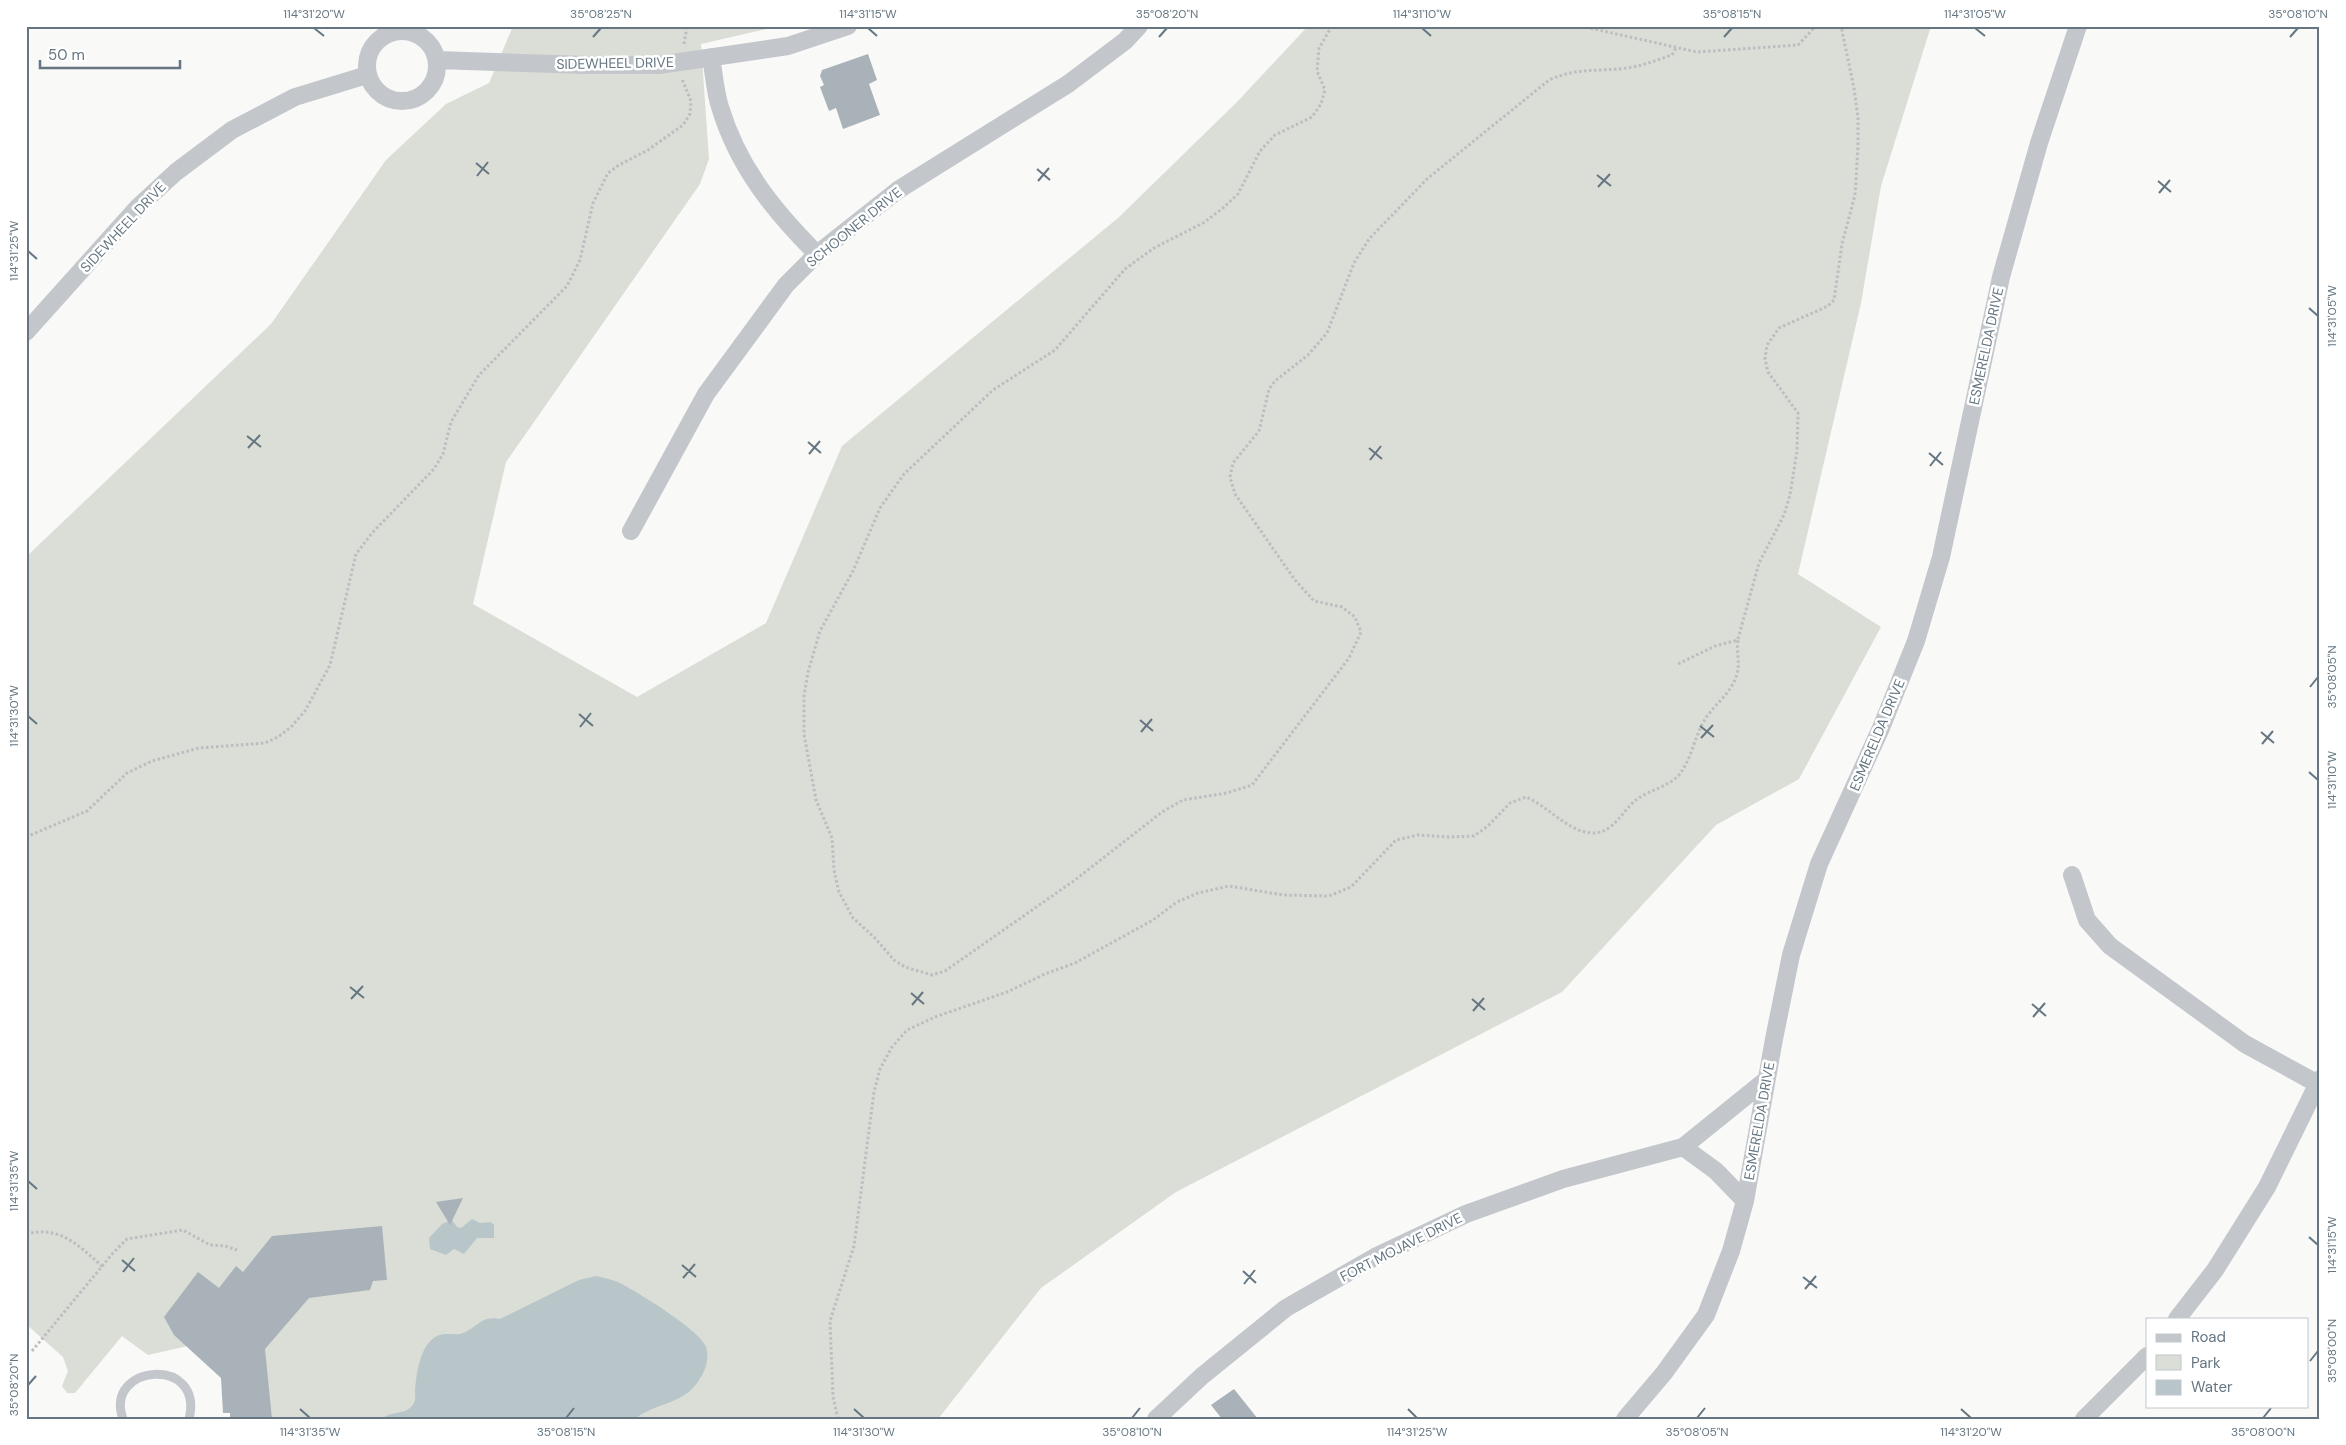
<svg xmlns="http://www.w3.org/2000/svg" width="2346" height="1445" font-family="'DM Sans',sans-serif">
<rect width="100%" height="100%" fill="#f9f9f7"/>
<!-- green -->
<path fill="#daded6" d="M 513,26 L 779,26 L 701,44 L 709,159 L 700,184 L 506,462 L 473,604 L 637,697 L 766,623 L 842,446 L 1118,218 L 1237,102 L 1308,26 L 1931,26 L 1881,186 L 1861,303 L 1798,574 L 1881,627 L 1799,779 L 1716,825 L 1562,992 L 1176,1192 L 1041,1288 L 938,1419 L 248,1419 L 245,1333 L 148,1355 L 122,1336 L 75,1393 L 67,1393 L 62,1386 L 68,1371 L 63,1357 L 26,1324 L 26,557 L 271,324 L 386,160 L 446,104 L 489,83 Z"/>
<!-- water -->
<path fill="#b9c6c9" d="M 472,1219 L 480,1223 L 491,1222 L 494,1225 L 494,1238 L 477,1238 L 464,1254 L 454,1249 L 446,1255 L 430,1249 L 429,1238 L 442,1224 L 452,1220 L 457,1227 L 461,1228 Z
M 596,1276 C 605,1278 614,1280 622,1284 C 640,1294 700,1330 706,1347 C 711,1362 702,1378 692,1389 C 677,1404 652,1405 635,1419 L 382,1419 C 391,1410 407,1416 414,1403 C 416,1399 415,1396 415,1392 C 416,1375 420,1344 437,1336 C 446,1332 457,1336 463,1333 C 478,1327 481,1315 500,1319 L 579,1280 Z"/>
<!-- building -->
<path fill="#a9b2b8" d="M 868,54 L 877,80 L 869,84 L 880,115 L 843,129 L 836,108 L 829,111 L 820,87 L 824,85 L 820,76 L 822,70 Z
M 463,1198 L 450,1225 L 436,1202 Z
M 382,1226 L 387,1280 L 373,1281 L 370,1290 L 309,1298 L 265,1349 L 272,1419 L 230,1419 L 230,1413 L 223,1413 L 221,1378 L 174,1335 L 164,1317 L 198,1272 L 219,1288 L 236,1266 L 243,1272 L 272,1236 Z
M 1234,1389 L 1258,1419 L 1222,1419 L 1211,1405 Z"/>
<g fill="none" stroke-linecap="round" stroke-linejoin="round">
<!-- path -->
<path stroke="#bbbec1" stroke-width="3" stroke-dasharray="2.5 2.5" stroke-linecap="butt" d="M 1332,26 L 1319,48 L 1317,71 L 1325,90 L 1321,104 L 1312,117 L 1275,135 L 1260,151 L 1238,194 L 1223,208 L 1203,223 L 1154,248 L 1125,269 L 1055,350 L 993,390 L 904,474 L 880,508 L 853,571 L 820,631 L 808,672 L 804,696 L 804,734 L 816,800 L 832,838 L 834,870 L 839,892 L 853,918 L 874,937 L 894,960 L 905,967 L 932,975 L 945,971 L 1075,880 L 1162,812 L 1183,800 L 1227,793 L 1252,785 L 1349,658 L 1361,632 L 1355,617 L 1342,607 L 1314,601 L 1295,580 L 1235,494 L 1230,477 L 1233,463 L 1259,431 L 1269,389 L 1275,381 L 1308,355 L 1327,333 L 1354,263 L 1369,239 L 1427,179 L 1549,80 C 1579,67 1596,72 1627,68 C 1642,66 1657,60 1672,55 L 1676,48
M 1581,26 L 1697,52 L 1798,45 L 1816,26
M 684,44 L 687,26
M 1738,639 L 1759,563 L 1784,515 L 1790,495 L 1797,451 L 1798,413 L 1768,372 L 1765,359 L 1767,345 L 1779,328 L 1828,306 L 1834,300 L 1842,244 L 1855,195 L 1858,147 L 1858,118 L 1854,88 L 1841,26
M 26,837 L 87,811 L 127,773 L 152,761 L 199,748 L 265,743 L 278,737 L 291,727 L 305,711 L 330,665 L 356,554 L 372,533 L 434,469 L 443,454 L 451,422 L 479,375 L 567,286 L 580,260 L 593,203 L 608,173 L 619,165 L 648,150 L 683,125 L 690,114 L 691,101 L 682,79
M 26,1234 C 60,1225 79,1246 102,1266
M 32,1351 L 113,1253 L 127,1239 L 183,1230 L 210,1245 L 225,1246 L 237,1250
M 838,1419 L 833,1397 L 830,1321 L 854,1246 L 874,1092 L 880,1069 L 892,1047 L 907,1030 L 935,1017 L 1007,992 L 1045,974 L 1075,963 L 1153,920 L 1177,902 L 1198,893 L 1229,886 L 1283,895 L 1329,896 L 1351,887 L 1396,840 L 1418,835 L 1449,837 L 1474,836 L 1488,826 L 1510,803 L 1526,797 C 1548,806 1568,832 1592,833 C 1613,834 1622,811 1636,800 C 1649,790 1668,787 1679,775 C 1691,760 1694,739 1703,723 C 1711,707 1730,695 1736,677 C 1741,665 1736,653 1738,640 L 1715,646 L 1676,665"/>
<!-- service -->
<path stroke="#c3c7cb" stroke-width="9" d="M 123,1419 C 103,1364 205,1355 189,1419"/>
<!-- minor -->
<path stroke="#c3c7cb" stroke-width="18" d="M367 66a35 35 0 1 1 70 0a35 35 0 1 1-70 0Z
M 711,57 C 714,74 715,92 720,107 C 738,167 774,211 817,254
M 437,60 L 586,65 L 659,65 L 788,46 L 848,26
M 26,332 L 138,207 L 176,172 L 232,130 L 295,97 L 367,75
M 631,531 L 706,394 L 786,285 L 817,254 L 898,190 L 1068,84 L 1125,41 L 1139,26
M 2072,875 L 2087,920 L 2110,946 L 2245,1044 L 2318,1084
M 1745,1201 L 1716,1171 L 1683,1147 L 1766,1080
M 2177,1319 L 2215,1270 L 2267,1187 L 2320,1079
M 1156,1419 L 1202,1376 L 1286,1308 L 1375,1257 L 1466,1214 L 1563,1179 L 1683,1147
M 1625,1419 L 1664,1373 L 1706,1315 L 1731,1251 L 1745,1201 L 1774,1039 L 1791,955 L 1819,864 L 1881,728 L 1916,641 L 1941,557 L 2001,277 L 2039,143 L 2078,26
M 2084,1419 L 2147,1356"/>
</g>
<!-- ticks -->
<path fill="none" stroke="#657682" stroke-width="2" d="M 314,28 L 324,36M 868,28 L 877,36M 1422,28 L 1431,36M 1975,28 L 1985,36M 593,37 L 601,28M 1159,37 L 1167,28M 1724,37 L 1732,28M 2290,37 L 2298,28M 476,163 L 489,174M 1037,169 L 1050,180M 1597,175 L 1611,186M 477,176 L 488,162M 1038,181 L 1049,168M 2158,181 L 2171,192M 1598,187 L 1610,174M 2159,193 L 2170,180M 28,251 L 37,259M 2309,308 L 2318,316M 247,436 L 261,447M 808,442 L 821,453M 248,448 L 260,435M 1369,448 L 1382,459M 1929,453 L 1943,465M 809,454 L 820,441M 1370,460 L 1381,446M 1930,466 L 1941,452M 2310,687 L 2318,677M 579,714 L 593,726M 28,716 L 37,724M 1140,720 L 1153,731M 1700,726 L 1714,737M 580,727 L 591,713M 1141,732 L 1152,719M 2261,732 L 2274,743M 1701,738 L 1713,725M 2262,744 L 2273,731M 2309,772 L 2318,780M 350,987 L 364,998M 911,993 L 924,1004M 351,999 L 363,986M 1472,999 L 1485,1010M 2032,1004 L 2046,1016M 912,1005 L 923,992M 1473,1011 L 1484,998M 2033,1017 L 2045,1003M 28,1181 L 37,1189M 2309,1237 L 2318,1245M 122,1260 L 135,1271M 682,1265 L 696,1277M 1243,1271 L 1256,1283M 123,1272 L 134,1258M 1803,1277 L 1817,1288M 683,1278 L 695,1264M 1244,1284 L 1255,1270M 1805,1289 L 1816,1276M 2310,1361 L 2318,1351M 28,1385 L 36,1376M 300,1409 L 310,1418M 854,1409 L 864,1418M 1408,1409 L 1417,1418M 1961,1409 L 1971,1418M 566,1418 L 574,1408M 1132,1418 L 1140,1408M 1697,1418 L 1705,1408M 2263,1418 L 2271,1408"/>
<g text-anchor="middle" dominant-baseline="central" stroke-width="5" stroke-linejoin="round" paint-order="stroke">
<!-- street labels -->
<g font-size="14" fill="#657682" stroke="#fff">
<text transform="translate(615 63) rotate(-1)">SIDEWHEEL DRIVE</text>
<text transform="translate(123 227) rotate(-47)">SIDEWHEEL DRIVE</text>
<text transform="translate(854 227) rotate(-39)">SCHOONER DRIVE</text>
<text transform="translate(1986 346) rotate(-78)">ESMERELDA DRIVE</text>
<text transform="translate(1877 735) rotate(-67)">ESMERELDA DRIVE</text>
<text transform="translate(1759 1121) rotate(-80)">ESMERELDA DRIVE</text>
<text transform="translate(1401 1247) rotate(-27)">FORT MOJAVE DRIVE</text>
</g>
</g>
<!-- border -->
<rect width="2346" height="1445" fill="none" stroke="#ffffff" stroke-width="55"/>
<!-- legend -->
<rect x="2146" y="1318" width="162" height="90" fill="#ffffff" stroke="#c1c8cd"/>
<rect x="2156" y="1334" width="25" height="8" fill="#c3c7cb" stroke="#c1c8cd"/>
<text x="2191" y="1342" font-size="15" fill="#657682">Road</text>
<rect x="2156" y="1355" width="25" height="15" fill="#daded6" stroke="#c1c8cd"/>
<text x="2191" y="1368" font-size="15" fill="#657682">Park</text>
<rect x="2156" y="1380" width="25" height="15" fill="#b9c6c9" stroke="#c1c8cd"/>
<text x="2191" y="1392" font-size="15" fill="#657682">Water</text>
<!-- scale -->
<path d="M40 60v8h140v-8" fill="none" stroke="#657682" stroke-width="2.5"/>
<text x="48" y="60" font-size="15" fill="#657682" stroke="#ffffff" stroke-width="4" paint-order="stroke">50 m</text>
<rect x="28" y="28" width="2290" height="1390" fill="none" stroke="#657682" stroke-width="2"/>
<g font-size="12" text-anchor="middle" fill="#657682">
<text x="314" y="18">114°31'20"W</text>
<text x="601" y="18">35°08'25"N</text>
<text x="868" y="18">114°31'15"W</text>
<text x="1167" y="18">35°08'20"N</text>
<text x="1422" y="18">114°31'10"W</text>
<text x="1732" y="18">35°08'15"N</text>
<text x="1975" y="18">114°31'05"W</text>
<text x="2298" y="18">35°08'10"N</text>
<text transform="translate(14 251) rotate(-90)" y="4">114°31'25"W</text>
<text transform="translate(2332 316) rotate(-90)" y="4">114°31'05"W</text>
<text transform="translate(2332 677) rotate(-90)" y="4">35°08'05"N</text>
<text transform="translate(14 716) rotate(-90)" y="4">114°31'30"W</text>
<text transform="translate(2332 780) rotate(-90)" y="4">114°31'10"W</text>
<text transform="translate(14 1181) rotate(-90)" y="4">114°31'35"W</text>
<text transform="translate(2332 1245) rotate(-90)" y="4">114°31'15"W</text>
<text transform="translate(2332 1351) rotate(-90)" y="4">35°08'00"N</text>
<text transform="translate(14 1385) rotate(-90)" y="4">35°08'20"N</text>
<text x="310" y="1436">114°31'35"W</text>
<text x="566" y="1436">35°08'15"N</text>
<text x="864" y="1436">114°31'30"W</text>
<text x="1132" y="1436">35°08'10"N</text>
<text x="1417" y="1436">114°31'25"W</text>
<text x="1697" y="1436">35°08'05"N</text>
<text x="1971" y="1436">114°31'20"W</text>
<text x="2263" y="1436">35°08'00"N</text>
</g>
</svg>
